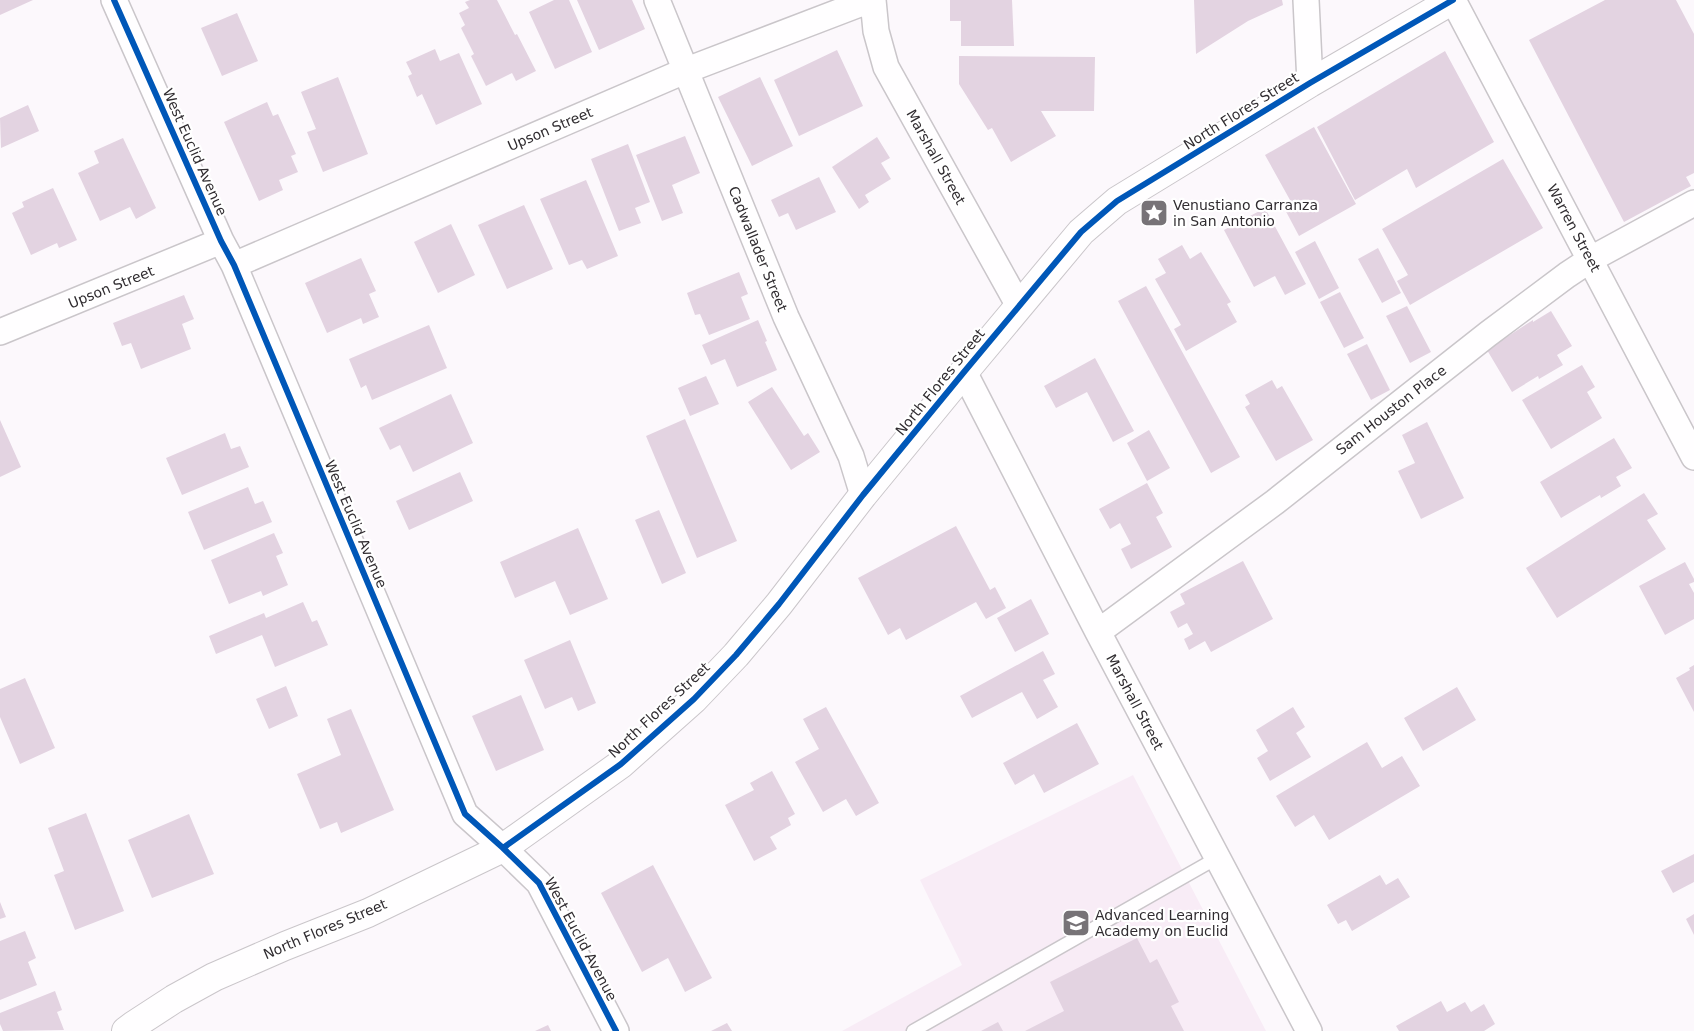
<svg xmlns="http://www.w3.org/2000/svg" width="1694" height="1031" font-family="'DejaVu Sans',sans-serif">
<rect width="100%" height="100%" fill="#fcf8fc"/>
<!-- built -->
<path fill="#f8ecf6" d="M 1133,775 L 1266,1031 L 842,1031 L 962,965 L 920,880 Z"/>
<!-- building -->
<path fill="#e3d3e1" d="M 0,0 L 33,0 L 0,15 Z
M 470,0 L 497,0 L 515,35 L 517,34 L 536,71 L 516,81 L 512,73 L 486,86 L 471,56 L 474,54 L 461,28 L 465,25 L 459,13 L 469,8 L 465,2 Z
M 554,0 L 569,0 L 592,52 L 555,69 L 529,12 Z
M 577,0 L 632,0 L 645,29 L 599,50 Z
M 950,0 L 1012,0 L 1014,46 L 961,46 L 961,21 L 950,21 Z
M 1194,0 L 1282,0 L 1283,5 L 1248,21 L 1196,54 Z
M 1605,0 L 1676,0 L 1694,34 L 1694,173 L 1686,177 L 1691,186 L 1624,222 L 1529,40 Z
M 237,13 L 258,61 L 222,76 L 201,28 Z
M 435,49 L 440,61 L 459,53 L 482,104 L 436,125 L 422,94 L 417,97 L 408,76 L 412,74 L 406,62 Z
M 837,50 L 863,106 L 799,136 L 774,80 Z
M 1445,51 L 1494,142 L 1416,188 L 1407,169 L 1355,200 L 1317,127 Z
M 959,56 L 1095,57 L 1094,111 L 1041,111 L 1056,136 L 1011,162 L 992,128 L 988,130 L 959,84 Z
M 338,77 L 368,154 L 323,172 L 307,132 L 316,129 L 301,92 Z
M 760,77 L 793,146 L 752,166 L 718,97 Z
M 267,102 L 273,116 L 278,114 L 296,154 L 291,156 L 298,172 L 279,180 L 283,190 L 259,201 L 224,122 Z
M 28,105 L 39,131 L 1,148 L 0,118 Z
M 1314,127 L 1356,204 L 1299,236 L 1282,204 L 1290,200 L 1265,155 Z
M 685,136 L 700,173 L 672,185 L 683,213 L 662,221 L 636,155 Z
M 877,137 L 890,158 L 881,163 L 891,179 L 865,195 L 869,202 L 859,209 L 832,167 Z
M 123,138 L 156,208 L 136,219 L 130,207 L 100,221 L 78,173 L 99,163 L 94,151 Z
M 628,144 L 650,202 L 635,208 L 641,223 L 619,231 L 591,159 Z
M 1503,159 L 1543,228 L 1410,305 L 1397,281 L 1408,275 L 1382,229 Z
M 819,177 L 836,212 L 796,230 L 788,213 L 779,217 L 771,200 Z
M 586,180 L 618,256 L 587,269 L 582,260 L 569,265 L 540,199 Z
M 53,188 L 77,240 L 59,248 L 57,243 L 31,255 L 12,213 L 24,207 L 22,202 Z
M 524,205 L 553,269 L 507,289 L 478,225 Z
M 1265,208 L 1306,284 L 1285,295 L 1275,276 L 1254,287 L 1224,230 Z
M 451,224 L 475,275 L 438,293 L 414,242 Z
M 1315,241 L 1339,288 L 1319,299 L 1295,252 Z
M 1182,245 L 1190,259 L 1201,252 L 1231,302 L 1227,304 L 1237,322 L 1186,351 L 1174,329 L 1181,325 L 1155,279 L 1166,273 L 1158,259 Z
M 1378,248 L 1401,293 L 1382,303 L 1358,259 Z
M 361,258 L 376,291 L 369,294 L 379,317 L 363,324 L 361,318 L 327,333 L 305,283 Z
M 739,272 L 748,294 L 741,297 L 750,319 L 709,335 L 700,314 L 695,315 L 687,293 Z
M 1146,286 L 1240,457 L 1211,473 L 1118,301 Z
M 1340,292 L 1364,338 L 1344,348 L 1320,302 Z
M 184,295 L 194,319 L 182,324 L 191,349 L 141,369 L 131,343 L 122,346 L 113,323 Z
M 1407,306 L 1431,352 L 1410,363 L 1386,316 Z
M 1551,311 L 1572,346 L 1557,355 L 1563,365 L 1539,379 L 1538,376 L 1512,392 L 1487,350 L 1533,320 L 1533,322 Z
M 758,320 L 767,341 L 765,342 L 777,370 L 737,387 L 725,359 L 711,365 L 702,345 Z
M 429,325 L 447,368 L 372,400 L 366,385 L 361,388 L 349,359 Z
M 1367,344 L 1390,390 L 1371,400 L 1347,354 Z
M 1095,358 L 1134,431 L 1113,442 L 1087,392 L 1056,408 L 1044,386 Z
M 1582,365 L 1595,387 L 1587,392 L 1602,418 L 1551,449 L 1522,400 Z
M 706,376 L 719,404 L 690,416 L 678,388 Z
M 1272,380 L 1277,389 L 1282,386 L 1313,440 L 1276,461 L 1245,407 L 1250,404 L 1245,395 Z
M 772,387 L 804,436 L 808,433 L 820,452 L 791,470 L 748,402 Z
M 451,394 L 473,443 L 413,472 L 400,445 L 390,450 L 379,428 Z
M 685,419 L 737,541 L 697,558 L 646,436 Z
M 0,420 L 21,467 L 0,477 Z
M 1427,422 L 1464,498 L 1421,519 L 1398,471 L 1415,463 L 1402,435 Z
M 1149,430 L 1170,468 L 1147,481 L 1127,443 Z
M 225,433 L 231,449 L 240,446 L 249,467 L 182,495 L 166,458 Z
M 1614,438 L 1632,468 L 1616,477 L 1621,486 L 1601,498 L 1600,495 L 1561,518 L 1540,482 Z
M 460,472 L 473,501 L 409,530 L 396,501 Z
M 1147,483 L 1163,513 L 1156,517 L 1172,547 L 1131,569 L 1121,549 L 1131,544 L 1120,523 L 1110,529 L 1099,509 Z
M 248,487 L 255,504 L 263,501 L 272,522 L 204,550 L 188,512 Z
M 1644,493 L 1658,514 L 1647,520 L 1666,549 L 1557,618 L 1526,568 Z
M 659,510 L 686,573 L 662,584 L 635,520 Z
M 956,526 L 990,590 L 995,587 L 1006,608 L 986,619 L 976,602 L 906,640 L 900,628 L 888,635 L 858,578 Z
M 578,528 L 608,599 L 570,615 L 555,581 L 515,598 L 500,562 Z
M 274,533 L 283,553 L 276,556 L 288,585 L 263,596 L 261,591 L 229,604 L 211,560 Z
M 1243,561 L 1273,619 L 1211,652 L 1205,641 L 1189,650 L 1184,639 L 1193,634 L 1187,623 L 1178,628 L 1170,612 L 1185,604 L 1180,594 Z
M 1685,562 L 1694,579 L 1694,582 L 1689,584 L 1694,593 L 1694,619 L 1665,635 L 1639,586 Z
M 1031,599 L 1049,634 L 1015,652 L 997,618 Z
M 303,602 L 312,622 L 317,620 L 328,645 L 275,667 L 262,635 L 216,654 L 209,636 L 264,613 L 266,618 Z
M 570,640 L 596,703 L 578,711 L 572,697 L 545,709 L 524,660 Z
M 1043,651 L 1055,674 L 1043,680 L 1058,707 L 1037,719 L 1022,692 L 972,718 L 960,696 Z
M 1694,665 L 1694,712 L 1676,678 L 1690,670 L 1689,668 Z
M 25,678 L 55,748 L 20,764 L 0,717 L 0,689 Z
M 286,686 L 298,716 L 269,729 L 256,699 Z
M 1457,687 L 1476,720 L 1423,751 L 1404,718 Z
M 521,695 L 544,750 L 496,771 L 472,716 Z
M 826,707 L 879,803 L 856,816 L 846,799 L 823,812 L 795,762 L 819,749 L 803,719 Z
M 1293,707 L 1305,727 L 1296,733 L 1311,757 L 1270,781 L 1257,758 L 1268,751 L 1256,730 Z
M 351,709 L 394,810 L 341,833 L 337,822 L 320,829 L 297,774 L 341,755 L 327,719 Z
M 1077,723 L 1099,764 L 1044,793 L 1034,774 L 1015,785 L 1003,763 Z
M 1367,742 L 1382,768 L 1402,756 L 1420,786 L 1329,840 L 1314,815 L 1295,827 L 1276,796 Z
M 772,771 L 795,814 L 788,818 L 791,825 L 770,837 L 777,849 L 754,861 L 725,805 L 754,790 L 750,783 Z
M 86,813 L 124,911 L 75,930 L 54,875 L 64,871 L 48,828 Z
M 189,814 L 214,874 L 152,898 L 128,840 Z
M 1694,854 L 1694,882 L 1673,893 L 1661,871 Z
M 653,865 L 712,978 L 685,992 L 668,958 L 642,972 L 601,893 Z
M 1380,875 L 1386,885 L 1398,878 L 1410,897 L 1352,931 L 1346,920 L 1338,924 L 1327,905 Z
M 0,902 L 6,917 L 0,919 Z
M 1694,914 L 1694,935 L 1686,919 Z
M 25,931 L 36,958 L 28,962 L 37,985 L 0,1000 L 0,941 Z
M 1137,938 L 1150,963 L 1157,959 L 1179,1002 L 1171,1006 L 1184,1031 L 1025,1031 L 1064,1011 L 1050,982 Z
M 55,991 L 62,1010 L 57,1012 L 64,1030 L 3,1031 L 0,1024 L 0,1013 Z
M 1441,1001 L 1447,1012 L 1465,1002 L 1471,1012 L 1484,1004 L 1495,1024 L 1484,1031 L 1399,1031 L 1396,1026 Z
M 998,1022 L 1003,1031 L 981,1031 Z
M 727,1023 L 732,1031 L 711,1031 Z
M 548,1025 L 551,1031 L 535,1031 Z"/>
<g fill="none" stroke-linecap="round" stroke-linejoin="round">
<defs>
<path id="lane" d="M 913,1031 L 1217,858"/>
<path id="street" d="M 114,0 L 221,241 L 234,265 L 465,814 L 503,848 L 539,883 L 616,1031
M 657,0 L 786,317 L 851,456 L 863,495
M 873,0 L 876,31 L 886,67 L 1019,306
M 1306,0 L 1310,83
M 1453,0 L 1694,457
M 234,265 L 687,70 L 870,0
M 0,332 L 221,241
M 964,372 L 1098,632 L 1309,1031
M 1098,632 L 1275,502 L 1488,334 L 1567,275 L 1591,259 L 1694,203"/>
<path id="secondary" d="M 126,1031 L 134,1025 L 174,999 L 214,977 L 285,946 L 368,913 L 503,848 L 621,764 L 694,699 L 736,655 L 779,604 L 863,495 L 964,372 L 1081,232 L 1117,201 L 1310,83 L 1453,0"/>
</defs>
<!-- lane casing -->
<use href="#lane" stroke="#cac6ca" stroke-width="15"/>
<!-- street casing -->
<use href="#street" stroke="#cac6ca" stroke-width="28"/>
<!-- secondary casing -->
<use href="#secondary" stroke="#cac6ca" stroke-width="30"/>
<!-- lane -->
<use href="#lane" stroke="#fffeff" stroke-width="12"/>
<!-- street -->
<use href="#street" stroke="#fffeff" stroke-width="25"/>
<!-- secondary -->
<use href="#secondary" stroke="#fffeff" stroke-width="28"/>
<defs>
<path id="cycleway" d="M 114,0 L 221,241 L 234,265 L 465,814 L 503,848 L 539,883 L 616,1031
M 503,848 L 621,764 L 694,699 L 736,655 L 779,604 L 863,495 L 964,372 L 1081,232 L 1117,201 L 1310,83 L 1453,0"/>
</defs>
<!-- cycleway casing -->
<use href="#cycleway" stroke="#fff" stroke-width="9"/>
<!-- cycleway -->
<use href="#cycleway" stroke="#0057b8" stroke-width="6"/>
</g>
<!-- icons -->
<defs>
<symbol id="sight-square" viewBox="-11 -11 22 22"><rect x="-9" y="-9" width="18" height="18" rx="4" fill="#777377" stroke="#fff"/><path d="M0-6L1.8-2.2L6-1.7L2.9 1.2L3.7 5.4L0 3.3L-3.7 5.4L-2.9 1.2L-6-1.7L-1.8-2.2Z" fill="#fff"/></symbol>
<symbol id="school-square" viewBox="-11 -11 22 22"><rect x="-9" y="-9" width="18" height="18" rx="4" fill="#777377" stroke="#fff"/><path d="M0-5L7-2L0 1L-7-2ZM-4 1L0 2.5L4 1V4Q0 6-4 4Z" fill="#fff"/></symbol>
</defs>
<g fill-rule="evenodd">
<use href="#sight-square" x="1138" y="197" width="32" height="32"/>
<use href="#school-square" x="1060" y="907" width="32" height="32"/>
</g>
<g text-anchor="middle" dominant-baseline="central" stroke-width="4.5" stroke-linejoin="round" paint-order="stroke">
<!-- street labels -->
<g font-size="14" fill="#302c30" stroke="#fff">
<text transform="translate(1241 111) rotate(-32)">North Flores Street</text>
<text transform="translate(550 129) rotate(-23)">Upson Street</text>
<text transform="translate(195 152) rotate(66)">West Euclid Avenue</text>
<text transform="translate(936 157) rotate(61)">Marshall Street</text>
<text transform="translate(1574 228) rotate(62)">Warren Street</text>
<text transform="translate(758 249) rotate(68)">Cadwallader Street</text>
<text transform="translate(111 287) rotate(-22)">Upson Street</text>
<text transform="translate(940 382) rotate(-51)">North Flores Street</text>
<text transform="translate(1391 410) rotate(-38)">Sam Houston Place</text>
<text transform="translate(356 524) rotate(67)">West Euclid Avenue</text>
<text transform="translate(1135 702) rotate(62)">Marshall Street</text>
<text transform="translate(659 710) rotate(-43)">North Flores Street</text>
<text transform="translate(325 929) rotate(-23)">North Flores Street</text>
<text transform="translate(581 939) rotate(62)">West Euclid Avenue</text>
</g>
<!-- poi labels -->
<g font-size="14" fill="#302c30" stroke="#fff" text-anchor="start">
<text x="1173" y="205">Venustiano Carranza<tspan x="1173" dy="16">in San Antonio</tspan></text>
<text x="1095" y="915">Advanced Learning<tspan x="1095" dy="16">Academy on Euclid</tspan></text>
</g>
</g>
</svg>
